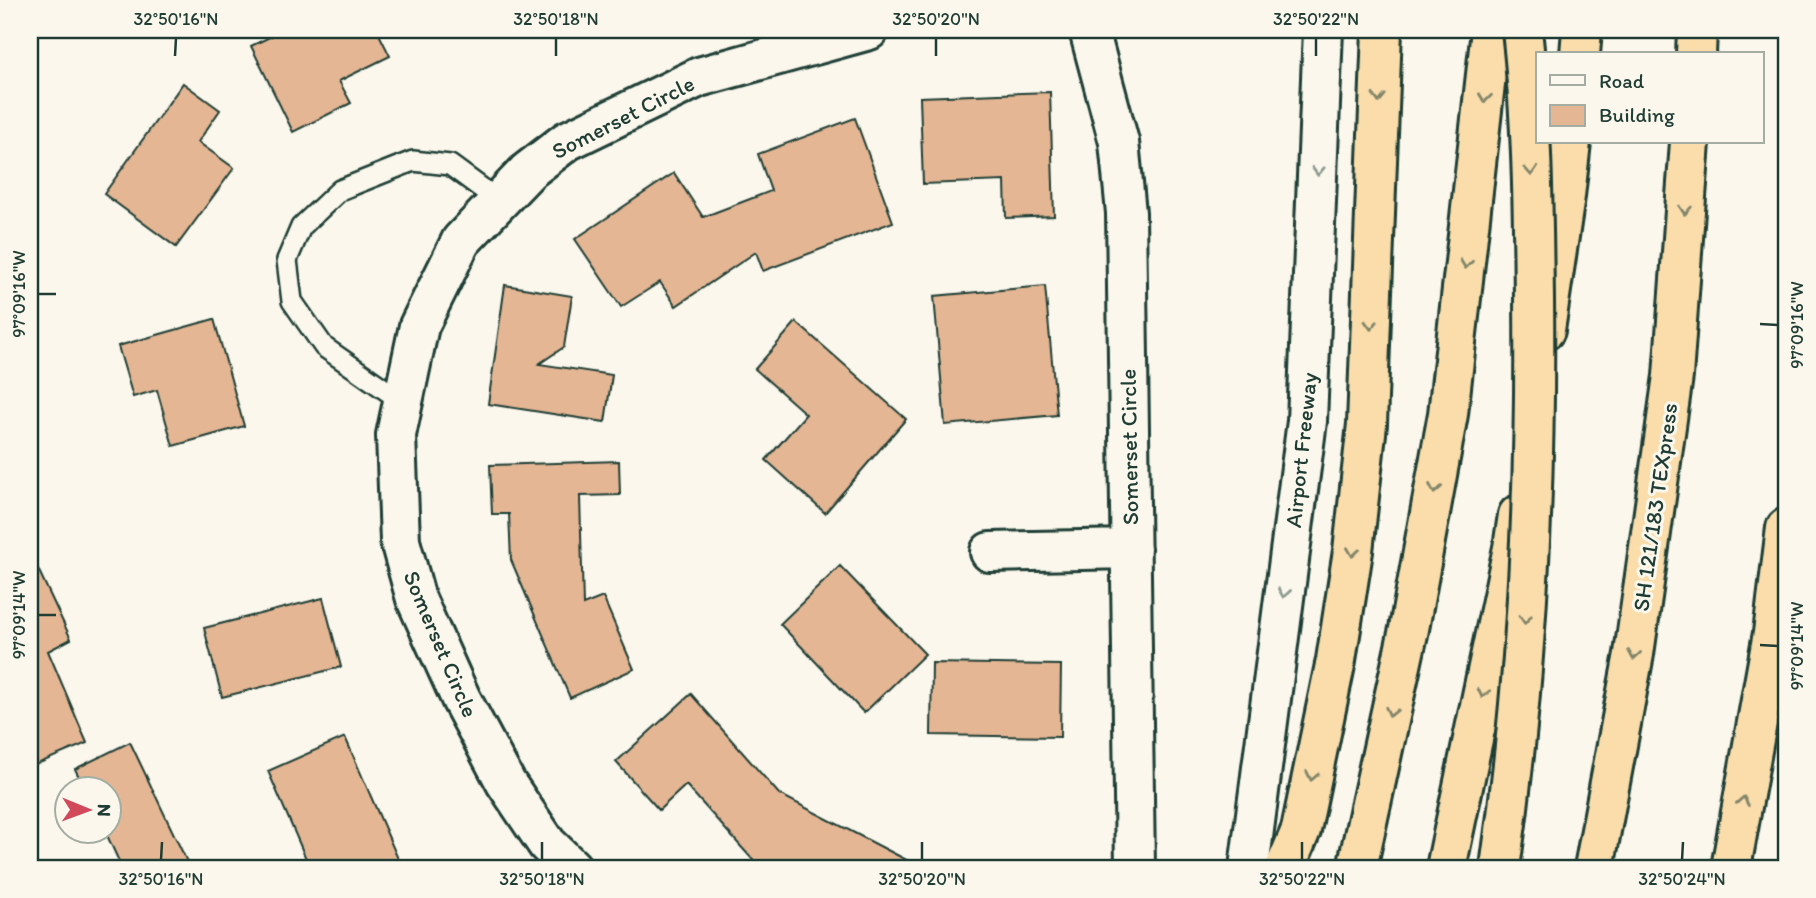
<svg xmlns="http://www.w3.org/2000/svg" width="1816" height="898" font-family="Itim,sans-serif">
<rect width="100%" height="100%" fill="#fbf7ec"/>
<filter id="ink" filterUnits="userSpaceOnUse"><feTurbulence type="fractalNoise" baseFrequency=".0143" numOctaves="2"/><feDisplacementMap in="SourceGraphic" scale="14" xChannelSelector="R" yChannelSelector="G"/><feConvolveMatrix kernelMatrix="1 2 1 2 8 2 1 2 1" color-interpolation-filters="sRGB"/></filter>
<g filter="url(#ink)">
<!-- building -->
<path fill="#e4b694" stroke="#1f3d34" stroke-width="2" d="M 284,30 L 377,30 L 390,56 L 339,81 L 351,103 L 293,132 L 251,46 Z
M 183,83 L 220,110 L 198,142 L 234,168 L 176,247 L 104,194 Z
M 1050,92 L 1054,216 L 1006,218 L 1005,181 L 923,184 L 920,97 Z
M 855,118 L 893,222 L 763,271 L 756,252 L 676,306 L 660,282 L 621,307 L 575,239 L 674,173 L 703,217 L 771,191 L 758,154 Z
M 505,285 L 572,296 L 564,347 L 539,364 L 612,375 L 605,422 L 488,404 Z
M 1045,286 L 1057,415 L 945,425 L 934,296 Z
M 214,319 L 244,426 L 173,446 L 157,390 L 133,397 L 118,346 Z
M 796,322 L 906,419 L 825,513 L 766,460 L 806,414 L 755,369 Z
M 619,461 L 620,495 L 580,496 L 583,605 L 603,597 L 634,669 L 570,698 L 511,560 L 509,514 L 492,514 L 490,465 Z
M 30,552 L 71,639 L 48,651 L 87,743 L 30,767 Z
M 840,566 L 925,654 L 864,713 L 780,624 Z
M 323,598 L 341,667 L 222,697 L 204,628 Z
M 932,663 L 1061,665 L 1060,737 L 931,735 Z
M 691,694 L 779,794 L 922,868 L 760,868 L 686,785 L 659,810 L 616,762 Z
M 345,737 L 402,868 L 310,868 L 268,771 Z
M 130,742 L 190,868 L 122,868 L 105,831 L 108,831 L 108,789 L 85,789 L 75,769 Z"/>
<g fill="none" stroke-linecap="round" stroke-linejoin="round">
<defs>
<path id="service" d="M 403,402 L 324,347 L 292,301 L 287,260 L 301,227 L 340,190 L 413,161 L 450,165 L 499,201"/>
<path id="minor" d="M 1089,30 L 1119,142 L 1126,213 L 1135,868
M 990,552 L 1131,549
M 572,868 L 547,844 L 506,783 L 461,699 L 416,599 L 400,541 L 396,435 L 419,326 L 461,241 L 528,171 L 567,141 L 699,77 L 869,30"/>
<path id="secondary" d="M 1249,868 L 1307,421 L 1323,30"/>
<path id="motorway" d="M 1580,54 L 1582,30
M 1696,54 L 1697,30
M 1545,330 L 1565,196 L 1571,142
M 1285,868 L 1301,830 L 1336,660 L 1353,551 L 1367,424 L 1382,30
M 1357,868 L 1409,629 L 1448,414 L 1491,30
M 1446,868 L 1513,548 L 1518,515
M 1594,868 L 1634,654 L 1673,376 L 1690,142
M 1731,868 L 1773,633 L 1786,528"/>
</defs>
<!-- service casing -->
<use href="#service" stroke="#1f3d34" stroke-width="24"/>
<!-- minor casing -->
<use href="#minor" stroke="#1f3d34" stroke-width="44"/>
<!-- secondary casing -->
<use href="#secondary" stroke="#1f3d34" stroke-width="44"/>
<!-- motorway casing -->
<use href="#motorway" stroke="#1f3d34" stroke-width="44"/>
<!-- service -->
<use href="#service" stroke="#fbf7ec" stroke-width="19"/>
<!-- minor -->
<use href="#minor" stroke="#fbf7ec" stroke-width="38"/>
<!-- secondary -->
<use href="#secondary" stroke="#fbf7ec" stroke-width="38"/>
<!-- motorway -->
<use href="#motorway" stroke="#faddab" stroke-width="38"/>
<defs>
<path id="motorway-bridge" d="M 1500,868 C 1527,680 1536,489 1534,299 C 1533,209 1532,119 1522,30"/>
</defs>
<!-- motorway-bridge casing -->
<use href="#motorway-bridge" stroke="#1f3d34" stroke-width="44" stroke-linecap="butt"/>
<!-- motorway-bridge -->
<use href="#motorway-bridge" stroke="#faddab" stroke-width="38"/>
</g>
<!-- one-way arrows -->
<defs><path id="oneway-chevron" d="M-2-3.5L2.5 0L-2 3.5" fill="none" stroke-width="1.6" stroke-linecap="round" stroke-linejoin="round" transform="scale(1.75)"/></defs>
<g stroke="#82856a">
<use href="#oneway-chevron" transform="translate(1379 98) rotate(92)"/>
<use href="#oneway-chevron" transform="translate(1485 98) rotate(97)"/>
<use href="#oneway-chevron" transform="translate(1531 171) rotate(87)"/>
<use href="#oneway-chevron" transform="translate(1685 210) rotate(94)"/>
<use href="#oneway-chevron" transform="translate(1466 264) rotate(97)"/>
<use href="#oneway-chevron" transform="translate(1371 325) rotate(92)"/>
<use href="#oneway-chevron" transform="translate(1435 489) rotate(100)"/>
<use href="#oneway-chevron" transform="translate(1353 552) rotate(98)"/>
<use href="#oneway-chevron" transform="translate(1525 619) rotate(93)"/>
<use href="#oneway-chevron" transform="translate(1634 655) rotate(99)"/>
<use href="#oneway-chevron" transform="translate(1483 693) rotate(102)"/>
<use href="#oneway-chevron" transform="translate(1391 712) rotate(102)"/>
<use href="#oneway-chevron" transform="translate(1312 776) rotate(102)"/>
<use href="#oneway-chevron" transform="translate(1743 801) rotate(-80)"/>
</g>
<g stroke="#8d9a90">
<use href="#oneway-chevron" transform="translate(1318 171) rotate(92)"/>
<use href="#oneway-chevron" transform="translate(1284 593) rotate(98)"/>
</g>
</g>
<!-- ticks -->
<path fill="none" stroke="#1f3d34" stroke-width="2.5" d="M 175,56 L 176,38M 556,56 L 556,38M 936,56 L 936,38M 1316,56 L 1316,38M 38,294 L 56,294M 1760,324 L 1778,325M 38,615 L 56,615M 1760,645 L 1778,646M 161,860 L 162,842M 542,860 L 542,842M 922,860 L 922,842M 1302,860 L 1302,842M 1682,860 L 1683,842"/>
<g text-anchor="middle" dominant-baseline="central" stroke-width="6" stroke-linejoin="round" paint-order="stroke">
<!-- street labels -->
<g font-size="23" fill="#1f3d34" stroke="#fbf7ec">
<text transform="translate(623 117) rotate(-27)">Somerset Circle</text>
<text transform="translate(1129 447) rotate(-91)">Somerset Circle</text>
<text transform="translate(1301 450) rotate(-84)">Airport Freeway</text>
<text transform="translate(1655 507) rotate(-82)">SH 121/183 TEXpress</text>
<text transform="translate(441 644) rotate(67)">Somerset Circle</text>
</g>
</g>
<!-- margin -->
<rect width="1816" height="898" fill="none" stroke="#fbf7ec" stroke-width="77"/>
<!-- legend -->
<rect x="1536" y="52" width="228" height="91" fill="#fbf7ec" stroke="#a3ada2" stroke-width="2"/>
<rect x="1550" y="75" width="35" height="10" fill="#fbf7ec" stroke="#a3ada2" stroke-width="2"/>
<text x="1599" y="88" font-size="21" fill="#1f3d34">Road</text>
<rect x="1550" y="105" width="35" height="21" fill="#e4b694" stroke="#a3ada2" stroke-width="2"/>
<text x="1599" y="122" font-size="21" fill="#1f3d34">Building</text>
<!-- north arrow -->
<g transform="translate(88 810) rotate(91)"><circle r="33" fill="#fbf7ec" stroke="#a3ada2" stroke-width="2"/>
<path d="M0-5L12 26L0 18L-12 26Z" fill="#d1495b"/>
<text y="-10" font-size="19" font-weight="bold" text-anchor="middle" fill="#1f3d34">N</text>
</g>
<rect x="38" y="38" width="1740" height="822" fill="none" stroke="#1f3d34" stroke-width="2.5"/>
<g font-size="18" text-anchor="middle" fill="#1f3d34">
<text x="176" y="25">32°50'16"N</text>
<text x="556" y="25">32°50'18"N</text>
<text x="936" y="25">32°50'20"N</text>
<text x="1316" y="25">32°50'22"N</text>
<text transform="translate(19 294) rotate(-90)" y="6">97°09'16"W</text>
<text transform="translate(1797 325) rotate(-90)" y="6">97°09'16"W</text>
<text transform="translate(19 615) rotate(-90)" y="6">97°09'14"W</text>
<text transform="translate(1797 646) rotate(-90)" y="6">97°09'14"W</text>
<text x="161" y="885">32°50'16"N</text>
<text x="542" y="885">32°50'18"N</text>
<text x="922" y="885">32°50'20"N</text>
<text x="1302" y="885">32°50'22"N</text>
<text x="1682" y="885">32°50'24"N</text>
</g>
</svg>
